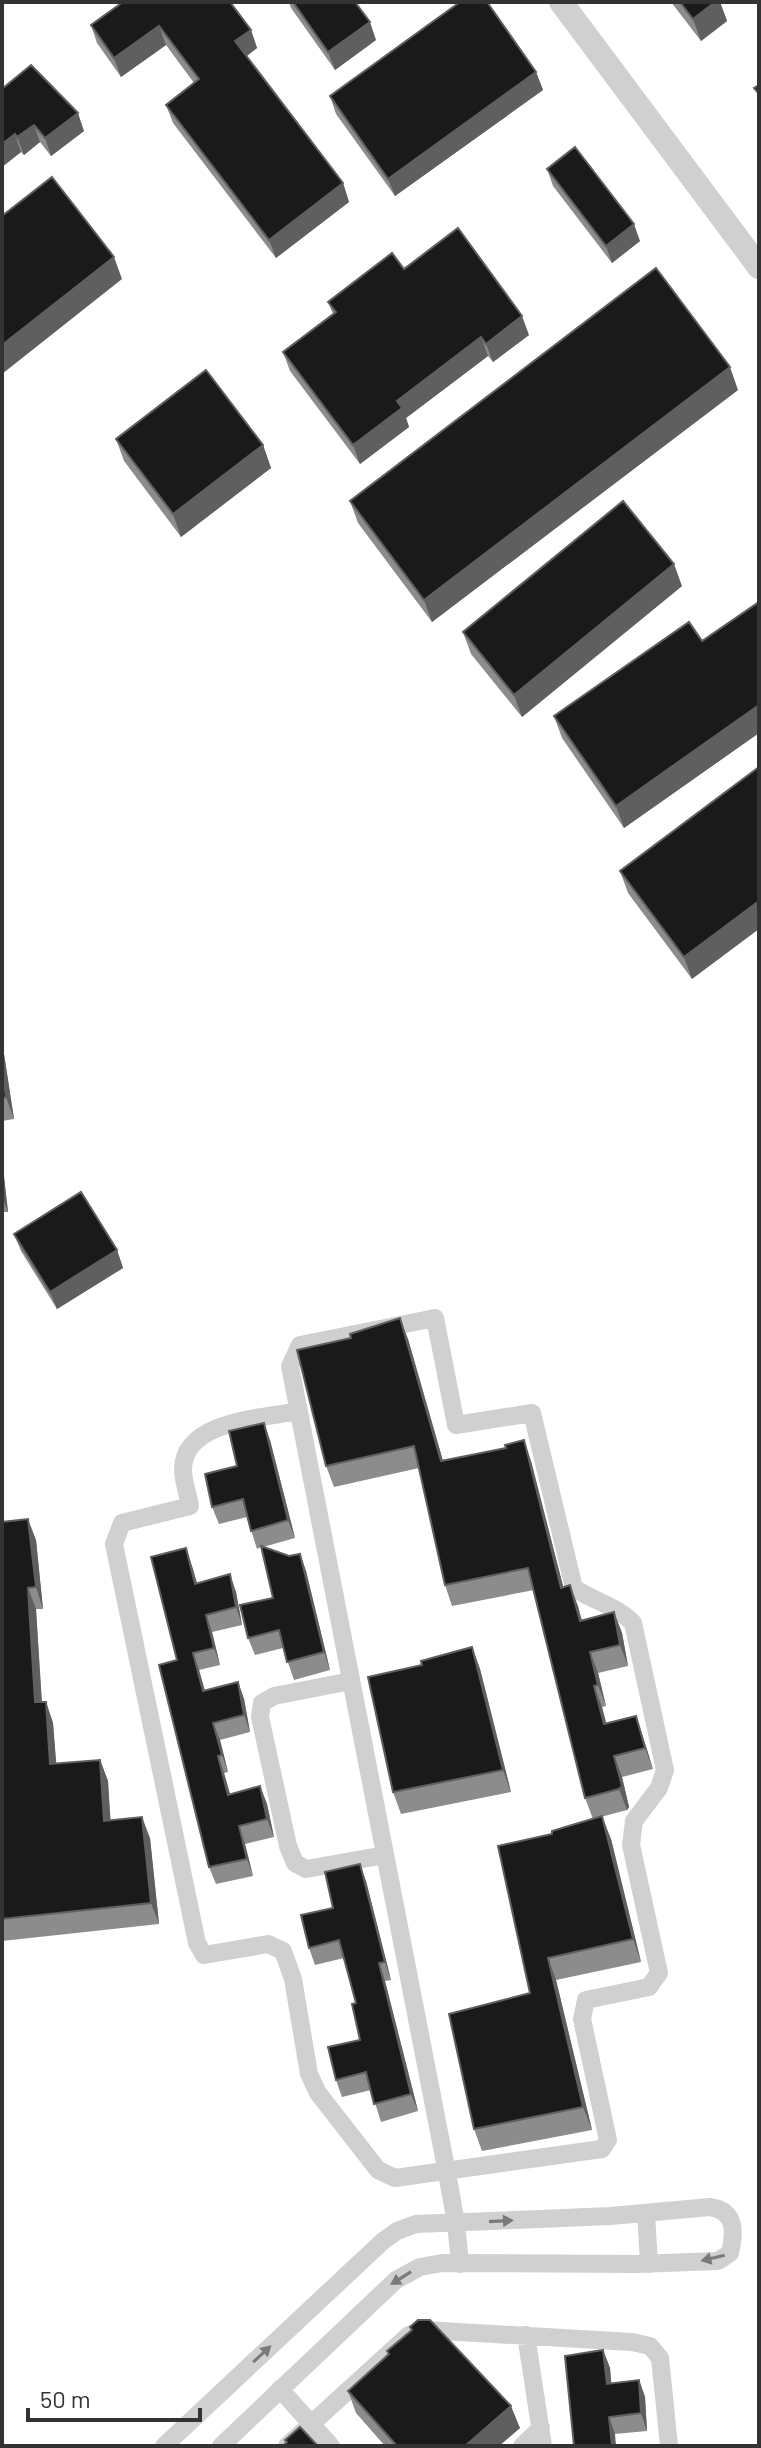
<svg xmlns="http://www.w3.org/2000/svg" width="761" height="2448" font-family="Barlow,sans-serif">
<rect width="100%" height="100%" fill="#fff"/>
<g fill="none" stroke-linecap="round" stroke-linejoin="round">
<!-- minor -->
<path stroke="#d0d0d0" stroke-width="18" d="M 299,1411 C 264,1418 184,1420 183,1469 C 183,1481 188,1494 190,1506 L 122,1523 L 114,1544 L 197,1943 L 204,1955 L 268,1944 L 283,1951 L 293,1979 L 309,2074 L 318,2093 L 378,2170 L 395,2178 L 602,2149 L 608,2140 L 582,2019 L 586,2000 L 649,1987 L 659,1973 L 631,1845 L 634,1821 L 659,1788 L 665,1770 L 633,1623 C 617,1606 593,1601 574,1588 L 532,1413 L 456,1425 L 435,1318 L 300,1345 L 290,1366 L 447,2173 L 456,2223 L 460,2264
M 351,1681 L 274,1696 L 262,1703 L 260,1717 L 288,1846 L 295,1863 L 306,1869 L 385,1855
M 646,2213 L 649,2264
M 526,2335 L 543,2446
M 280,2389 L 331,2446
M 164,2446 L 383,2241 L 397,2231 L 416,2224 L 611,2216 L 710,2207 C 736,2211 735,2231 730,2253 L 718,2261 L 637,2264 L 442,2263 L 420,2267 L 396,2280 L 221,2446
M 287,2446 L 409,2335 L 425,2330 L 632,2342 L 650,2346 L 660,2358 L 669,2446
M 522,2446 L 541,2428"/>
<!-- tertiary -->
<path stroke="#d0d0d0" stroke-width="24" d="M 561,2 L 759,267"/>
</g>
<!-- wall -->
<path fill="#8c8c8c" d="M 289,2 L 355,2 L 376,40 L 335,70 L 291,8 Z
M 671,2 L 720,2 L 727,21 L 701,41 Z
M 91,25 L 251,30 L 257,48 L 246,56 L 343,183 L 349,202 L 276,258 L 173,123 L 166,105 L 194,83 L 166,45 L 121,77 L 97,43 Z
M 31,65 L 84,131 L 51,156 L 40,142 L 24,155 L 21,152 L 2,167 Z
M 536,72 L 543,90 L 395,196 L 336,114 L 330,96 Z
M 547,169 L 640,241 L 612,263 L 553,186 Z
M 404,269 L 529,335 L 493,362 L 488,356 L 406,418 L 409,427 L 360,464 L 290,371 L 283,352 L 333,314 L 328,302 Z
M 738,390 L 432,622 L 358,523 L 350,501 Z
M 116,439 L 263,445 L 271,468 L 181,537 L 124,461 Z
M 682,586 L 522,717 L 471,654 L 463,632 Z
M 759,602 L 759,733 L 624,828 L 562,738 L 554,716 L 702,641 Z
M 759,767 L 692,979 L 628,893 L 620,871 Z
M 2,1041 L 14,1119 L 2,1121 Z
M 2,1159 L 8,1212 L 2,1212 Z
M 14,1234 L 117,1250 L 123,1268 L 57,1309 L 21,1251 Z
M 351,1338 L 408,1339 L 443,1461 L 531,1461 L 563,1587 L 570,1585 L 582,1620 L 614,1612 L 622,1633 L 628,1666 L 598,1673 L 606,1706 L 602,1707 L 606,1724 L 643,1737 L 653,1769 L 622,1777 L 629,1807 L 627,1810 L 593,1819 L 585,1798 L 534,1590 L 452,1606 L 445,1585 L 419,1468 L 334,1487 L 326,1466 Z
M 270,1440 L 295,1538 L 263,1547 L 289,1556 L 300,1554 L 306,1571 L 330,1670 L 294,1680 L 283,1648 L 255,1655 L 248,1638 L 273,1598 L 261,1547 L 257,1549 L 247,1517 L 219,1524 L 212,1507 L 237,1466 Z
M 2,1522 L 36,1540 L 43,1609 L 36,1609 L 42,1702 L 46,1702 L 53,1723 L 56,1764 L 100,1760 L 108,1781 L 110,1821 L 150,1838 L 159,1924 L 2,1941 Z
M 192,1566 L 197,1583 L 236,1592 L 242,1625 L 212,1632 L 220,1665 L 199,1670 L 205,1691 L 238,1682 L 244,1699 L 250,1732 L 220,1740 L 228,1772 L 224,1773 L 230,1794 L 260,1786 L 267,1804 L 274,1837 L 245,1844 L 253,1876 L 216,1884 L 209,1867 L 177,1660 Z
M 472,1647 L 480,1669 L 511,1792 L 401,1814 L 393,1792 Z
M 611,1839 L 641,1962 L 556,1980 L 592,2130 L 482,2151 L 474,2129 L 530,1993 Z
M 366,1881 L 391,1980 L 385,1981 L 418,2111 L 381,2122 L 371,2090 L 342,2097 L 336,2080 L 360,2040 L 356,2003 L 344,1958 L 315,1965 L 309,1948 L 333,1908 Z
M 410,2327 L 520,2428 L 499,2446 L 385,2446 L 356,2413 L 348,2391 L 388,2354 L 387,2351 L 411,2330 Z
M 603,2350 L 610,2368 L 611,2383 L 639,2380 L 645,2397 L 647,2431 L 615,2434 L 574,2446 Z"/>
<!-- shaded-wall -->
<path fill="#5f5f5f" d="M 715,2 L 720,2 L 727,21 L 701,41 L 693,19 Z
M 370,22 L 376,40 L 335,70 L 328,52 Z
M 159,26 L 166,45 L 121,77 L 114,58 Z
M 251,30 L 257,48 L 242,60 L 235,41 Z
M 536,72 L 543,90 L 395,196 L 388,179 Z
M 78,113 L 84,131 L 51,156 L 45,138 Z
M 34,125 L 40,142 L 24,155 L 17,137 Z
M 15,134 L 21,152 L 2,167 L 2,144 Z
M 343,183 L 349,202 L 276,258 L 269,240 Z
M 634,224 L 640,241 L 612,263 L 606,246 Z
M 114,257 L 122,279 L 2,374 L 2,345 Z
M 522,316 L 529,335 L 493,362 L 486,344 Z
M 481,337 L 488,356 L 406,418 L 409,427 L 360,464 L 353,445 L 397,401 Z
M 730,367 L 738,390 L 432,622 L 424,600 Z
M 263,445 L 271,468 L 181,537 L 173,514 Z
M 674,564 L 682,586 L 522,717 L 514,695 Z
M 759,705 L 759,733 L 624,828 L 616,806 Z
M 759,901 L 759,929 L 692,979 L 684,957 Z
M 2,1041 L 14,1119 L 6,1097 L 2,1069 Z
M 2,1159 L 8,1212 L 2,1196 Z
M 117,1250 L 123,1268 L 57,1309 L 50,1292 Z
M 400,1318 L 408,1339 L 449,1482 L 441,1461 Z
M 264,1423 L 270,1440 L 295,1538 L 288,1520 Z
M 524,1440 L 531,1461 L 569,1609 L 561,1588 Z
M 28,1519 L 36,1540 L 43,1609 L 36,1587 Z
M 186,1548 L 192,1566 L 202,1601 L 195,1584 Z
M 300,1554 L 306,1571 L 330,1670 L 324,1652 Z
M 230,1574 L 236,1592 L 242,1625 L 236,1607 Z
M 570,1585 L 578,1606 L 587,1642 L 580,1621 Z
M 28,1588 L 36,1609 L 43,1724 L 35,1702 Z
M 614,1612 L 622,1633 L 628,1666 L 620,1645 Z
M 206,1615 L 212,1632 L 220,1665 L 214,1648 Z
M 472,1647 L 480,1669 L 511,1792 L 503,1770 Z
M 590,1652 L 598,1673 L 606,1706 L 598,1685 Z
M 193,1653 L 199,1670 L 210,1709 L 203,1691 Z
M 238,1682 L 244,1699 L 250,1732 L 244,1715 Z
M 594,1686 L 602,1707 L 612,1745 L 604,1724 Z
M 46,1702 L 53,1723 L 58,1785 L 50,1764 Z
M 636,1716 L 643,1737 L 653,1769 L 645,1748 Z
M 213,1723 L 220,1740 L 228,1772 L 222,1755 Z
M 218,1756 L 224,1773 L 235,1812 L 228,1795 Z
M 614,1756 L 622,1777 L 629,1807 L 627,1810 L 619,1789 Z
M 100,1760 L 108,1781 L 112,1843 L 104,1821 Z
M 260,1786 L 267,1804 L 274,1837 L 267,1819 Z
M 602,1816 L 611,1839 L 641,1962 L 633,1939 Z
M 142,1817 L 150,1838 L 159,1924 L 151,1903 Z
M 239,1826 L 245,1844 L 253,1876 L 247,1859 Z
M 360,1864 L 366,1881 L 391,1980 L 385,1962 Z
M 548,1958 L 556,1980 L 592,2130 L 583,2107 Z
M 379,1963 L 385,1981 L 418,2111 L 411,2094 Z
M 2,2192 L 4,2220 L 2,2215 Z
M 603,2350 L 610,2368 L 613,2401 L 607,2384 Z
M 639,2380 L 645,2397 L 647,2431 L 641,2413 Z
M 511,2406 L 520,2428 L 499,2446 L 465,2446 Z
M 609,2417 L 615,2434 L 616,2446 L 612,2446 Z"/>
<!-- building -->
<path fill="#1a1a1a" stroke="#5f5f5f" stroke-width="2" d="M 123,2 L 230,2 L 251,30 L 235,41 L 343,183 L 269,240 L 166,105 L 199,79 L 159,26 L 114,58 L 91,25 Z
M 293,2 L 355,2 L 370,22 L 328,52 Z
M 460,2 L 487,2 L 536,72 L 388,179 L 330,96 Z
M 680,2 L 715,2 L 693,19 Z
M 31,65 L 78,113 L 45,138 L 34,125 L 17,137 L 15,134 L 2,144 L 2,89 Z
M 759,85 L 759,94 L 754,88 Z
M 575,147 L 634,224 L 606,246 L 547,169 Z
M 52,177 L 114,257 L 2,345 L 2,216 Z
M 458,228 L 522,316 L 486,344 L 481,337 L 397,401 L 402,408 L 353,445 L 283,352 L 336,312 L 328,302 L 392,253 L 404,269 Z
M 656,268 L 730,367 L 424,600 L 350,501 Z
M 206,370 L 263,445 L 173,514 L 116,439 Z
M 623,501 L 674,564 L 514,695 L 463,632 Z
M 759,602 L 759,705 L 616,806 L 554,716 L 689,622 L 702,641 Z
M 759,767 L 759,901 L 684,957 L 620,871 Z
M 2,1069 L 6,1097 L 2,1098 Z
M 81,1192 L 117,1250 L 50,1292 L 14,1234 Z
M 400,1318 L 441,1461 L 506,1448 L 505,1445 L 524,1440 L 561,1588 L 570,1585 L 580,1621 L 614,1612 L 620,1645 L 590,1652 L 598,1685 L 594,1686 L 604,1724 L 636,1716 L 645,1748 L 614,1756 L 622,1786 L 619,1789 L 585,1798 L 528,1568 L 445,1585 L 414,1446 L 326,1466 L 297,1350 L 351,1338 L 350,1334 Z
M 264,1423 L 288,1520 L 251,1531 L 243,1499 L 212,1507 L 205,1474 L 237,1466 L 229,1431 Z
M 28,1519 L 36,1587 L 28,1588 L 35,1702 L 46,1702 L 50,1764 L 100,1760 L 104,1821 L 142,1817 L 151,1903 L 2,1919 L 2,1522 Z
M 261,1546 L 289,1556 L 300,1554 L 324,1652 L 287,1662 L 279,1630 L 248,1638 L 240,1605 L 273,1598 Z
M 186,1548 L 195,1584 L 230,1574 L 236,1607 L 206,1615 L 214,1648 L 193,1653 L 203,1691 L 238,1682 L 244,1715 L 213,1723 L 222,1755 L 218,1756 L 228,1795 L 260,1786 L 267,1819 L 239,1826 L 247,1859 L 209,1867 L 159,1665 L 177,1660 L 151,1557 Z
M 472,1647 L 503,1770 L 393,1792 L 368,1677 L 422,1665 L 421,1661 Z
M 602,1816 L 633,1939 L 548,1958 L 583,2107 L 474,2129 L 449,2014 L 530,1993 L 498,1846 L 552,1834 L 552,1831 Z
M 360,1864 L 385,1962 L 379,1963 L 411,2094 L 374,2104 L 366,2072 L 336,2080 L 328,2047 L 360,2040 L 352,2004 L 356,2003 L 339,1940 L 309,1948 L 301,1915 L 333,1908 L 325,1872 Z
M 418,2320 L 430,2320 L 511,2406 L 465,2446 L 397,2446 L 348,2391 L 389,2354 L 387,2351 L 412,2330 L 410,2327 Z
M 603,2350 L 607,2384 L 639,2380 L 641,2413 L 609,2417 L 612,2446 L 574,2446 L 565,2356 Z
M 300,2427 L 318,2446 L 283,2446 L 287,2442 L 285,2440 Z"/>
<!-- one-way arrows -->
<defs><path id="oneway-solid" d="M-6-.8H1V-3.2L6.5 0L1 3.2V.8H-6Z" transform="scale(2)"/></defs>
<g fill="#7a7a7a">
<use href="#oneway-solid" transform="translate(501 2221) rotate(-3)"/>
<use href="#oneway-solid" transform="translate(713 2258) rotate(167)"/>
<use href="#oneway-solid" transform="translate(401 2278) rotate(148)"/>
<use href="#oneway-solid" transform="translate(262 2354) rotate(-43)"/>
</g>
<!-- border -->
<rect width="761" height="2448" fill="none" stroke="#333333" stroke-width="8"/>
<!-- scale -->
<path d="M28 2408v12h172v-12" fill="none" stroke="#333333" stroke-width="4"/>
<text x="40" y="2408" font-size="24" fill="#333333" stroke="#ffffff" stroke-width="6" paint-order="stroke">50 m</text>
</svg>
